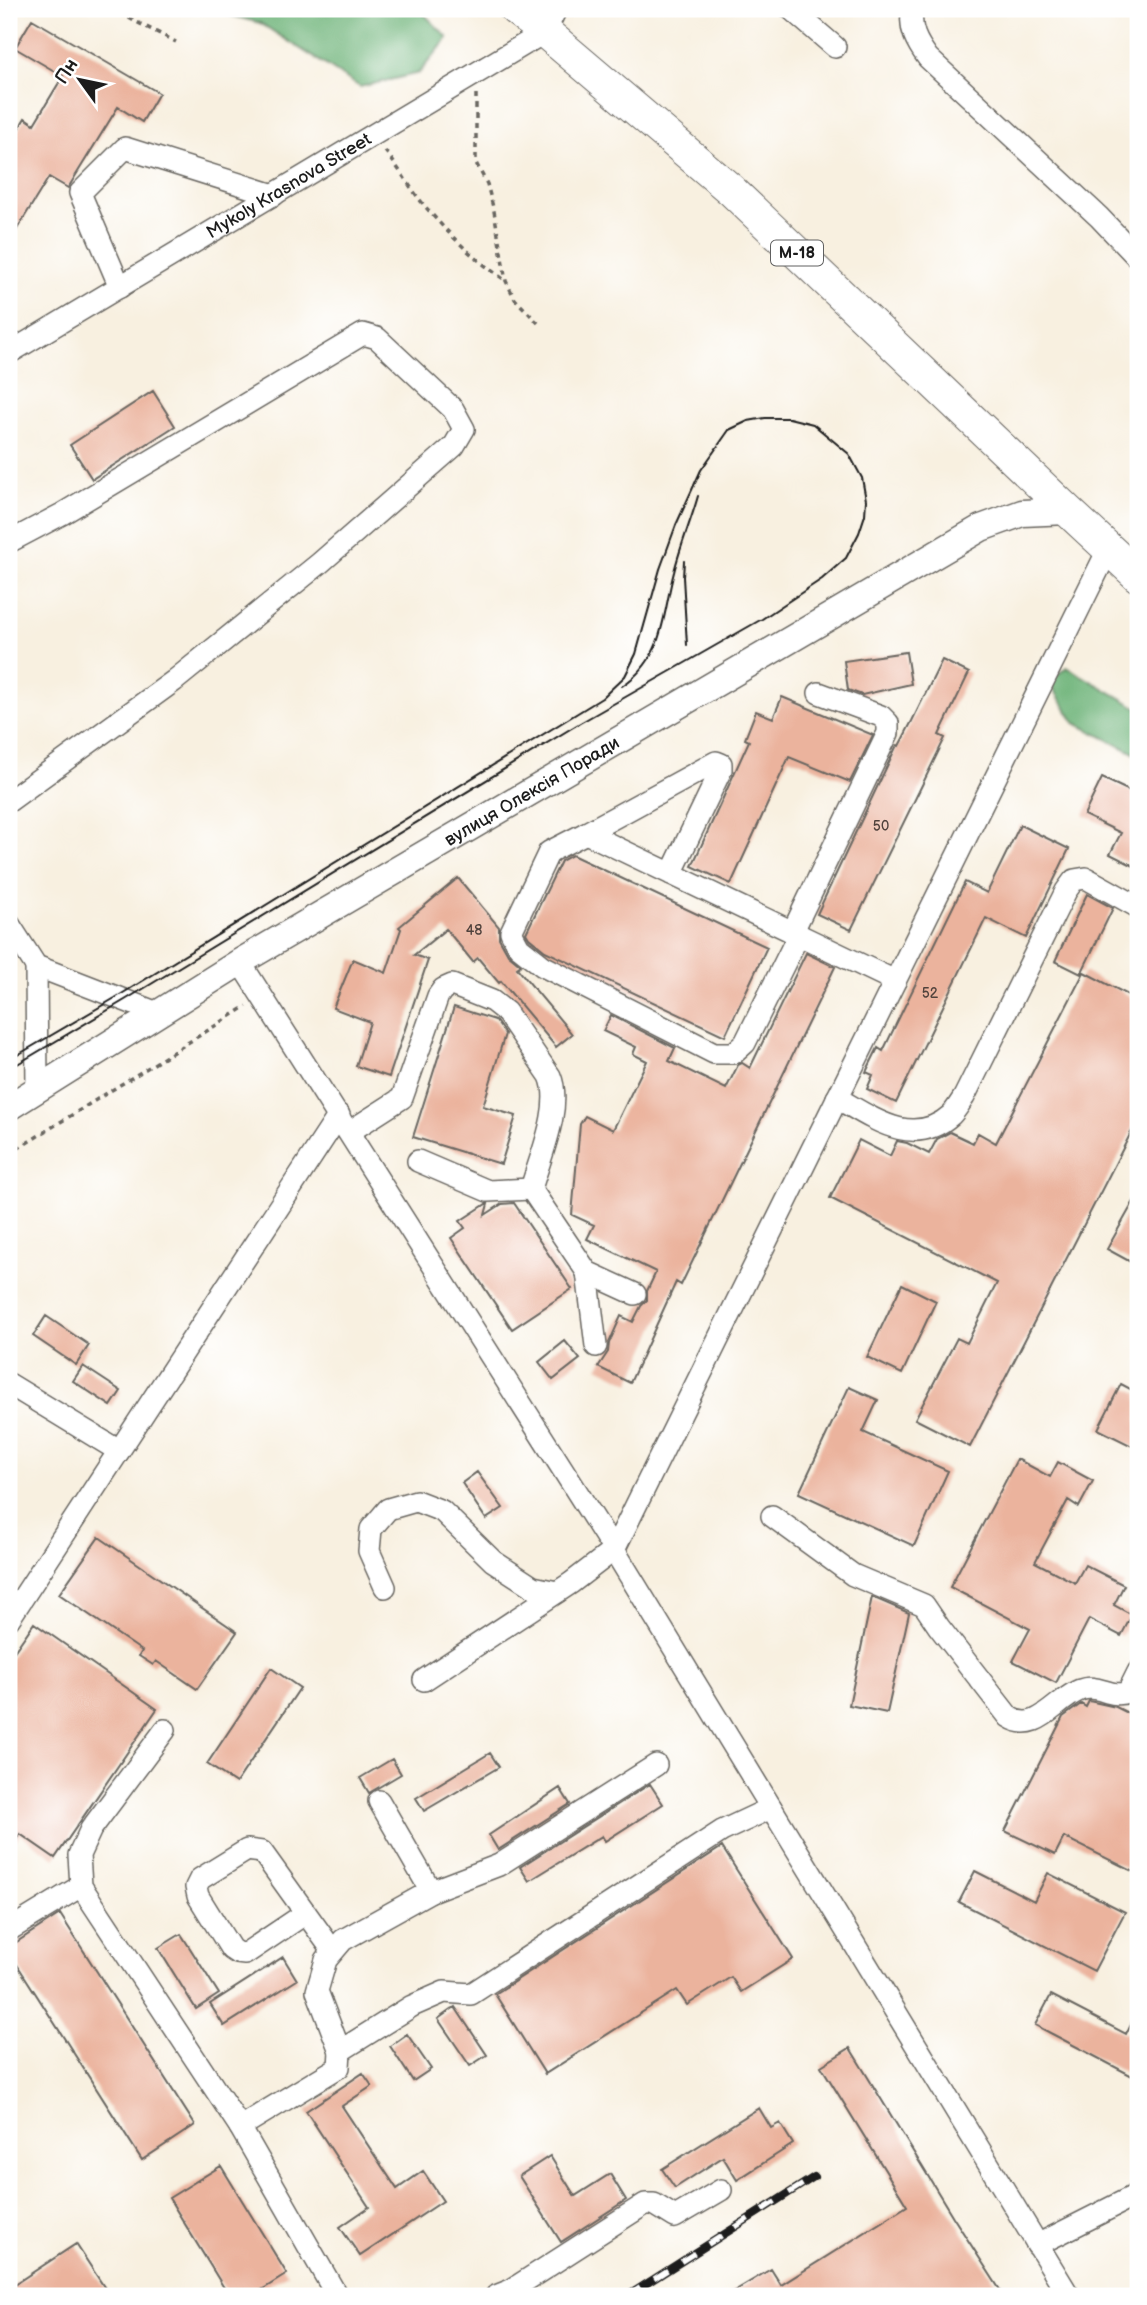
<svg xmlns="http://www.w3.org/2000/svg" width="1147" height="2305" font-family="'Balsamiq Sans',sans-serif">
<rect width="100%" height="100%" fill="#fff"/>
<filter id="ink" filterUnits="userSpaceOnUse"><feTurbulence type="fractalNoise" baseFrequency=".0143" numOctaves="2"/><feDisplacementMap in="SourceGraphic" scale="14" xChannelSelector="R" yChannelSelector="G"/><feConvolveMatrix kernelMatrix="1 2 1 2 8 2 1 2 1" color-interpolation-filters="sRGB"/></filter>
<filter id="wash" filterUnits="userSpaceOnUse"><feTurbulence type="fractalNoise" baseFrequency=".00686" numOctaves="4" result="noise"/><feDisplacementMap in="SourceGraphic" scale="28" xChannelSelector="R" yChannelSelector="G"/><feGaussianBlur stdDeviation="1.57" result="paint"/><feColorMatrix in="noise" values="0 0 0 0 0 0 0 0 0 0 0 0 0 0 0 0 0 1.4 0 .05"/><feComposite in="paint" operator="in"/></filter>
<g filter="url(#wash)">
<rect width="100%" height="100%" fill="#f8f0e0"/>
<!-- forest -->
<path fill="#6eb479" stroke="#45684a" stroke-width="2" d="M 206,9 L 419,9 L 448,38 L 419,73 L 360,87 L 260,23 Z
M 1067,667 L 1138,708 L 1138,755 L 1075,723 L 1049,681 Z"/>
<g id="blocks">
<!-- building -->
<path fill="#ebb39d" d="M 32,19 L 159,93 L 142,122 L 118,107 L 68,188 L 49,177 L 9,242 L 9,144 L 25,118 L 34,124 L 63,76 L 15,48 Z
M 153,391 L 175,426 L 92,479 L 70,445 Z
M 906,652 L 911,684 L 862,695 L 848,690 L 844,661 Z
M 942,660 L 969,673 L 939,735 L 945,738 L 851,930 L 817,914 L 897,745 L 899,746 L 912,721 Z
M 782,697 L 873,735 L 850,782 L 789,757 L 731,884 L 692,866 L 749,741 L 745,739 L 756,711 L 773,718 Z
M 1102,778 L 1138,795 L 1138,856 L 1134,866 L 1110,854 L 1121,833 L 1084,815 Z
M 1020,825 L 1069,849 L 1026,938 L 986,918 L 896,1103 L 867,1089 L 873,1075 L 866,1072 L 878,1048 L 883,1051 L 965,882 L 987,893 Z
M 572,855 L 767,947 L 725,1036 L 545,951 L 529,938 L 526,933 L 561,861 Z
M 458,878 L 499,927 L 499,938 L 508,954 L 521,965 L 517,968 L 572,1034 L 556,1047 L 501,981 L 499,983 L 478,958 L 473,962 L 446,929 L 414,955 L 428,960 L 389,1077 L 356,1066 L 370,1022 L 333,1008 L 353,959 L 386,973 L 401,929 L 399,927 Z
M 1087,894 L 1113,908 L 1081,974 L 1055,961 Z
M 806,953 L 835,967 L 681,1285 L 676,1282 L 630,1383 L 598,1367 L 608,1352 L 609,1343 L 621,1316 L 633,1322 L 641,1306 L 647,1300 L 647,1291 L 656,1272 L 587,1239 L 594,1225 L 572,1215 L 580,1124 L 585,1116 L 613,1130 L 647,1061 L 633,1054 L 636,1047 L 603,1031 L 611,1015 L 675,1048 L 669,1061 L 726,1089 L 738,1065 L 742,1063 L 750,1068 Z
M 1084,972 L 1138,1000 L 1138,1119 L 970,1447 L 915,1419 L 957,1338 L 967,1343 L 997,1283 L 830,1198 L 859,1140 L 890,1156 L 897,1141 L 907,1143 L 929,1154 L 937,1139 L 950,1132 L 973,1143 L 978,1133 L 996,1143 Z
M 454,1007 L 495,1020 L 505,1034 L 483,1106 L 516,1116 L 501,1164 L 413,1137 Z
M 1138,1194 L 1138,1266 L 1107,1249 Z
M 514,1203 L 572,1289 L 512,1329 L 451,1238 L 465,1228 L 460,1221 L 486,1204 L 488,1204 L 485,1215 L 502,1204 Z
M 902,1284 L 936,1301 L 902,1374 L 867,1357 Z
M 46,1316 L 89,1345 L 76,1365 L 33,1336 Z
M 565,1341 L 580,1359 L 553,1380 L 539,1362 Z
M 83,1366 L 121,1391 L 111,1406 L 73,1381 Z
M 1121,1384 L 1138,1393 L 1138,1449 L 1098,1429 Z
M 849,1387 L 878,1400 L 863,1432 L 948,1471 L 914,1546 L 799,1493 Z
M 1017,1459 L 1050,1477 L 1058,1462 L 1093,1481 L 1079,1507 L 1068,1500 L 1035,1562 L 1075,1583 L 1085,1565 L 1124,1585 L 1114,1605 L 1132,1615 L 1121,1636 L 1089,1619 L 1056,1683 L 1013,1661 L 1030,1629 L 950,1587 Z
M 477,1472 L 503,1508 L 486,1519 L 462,1483 Z
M 99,1537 L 237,1632 L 197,1689 L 156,1661 L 153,1665 L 139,1656 L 142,1651 L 59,1594 Z
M 872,1597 L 909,1613 L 887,1713 L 849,1705 Z
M 34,1623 L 157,1709 L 55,1858 L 20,1834 L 9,1850 L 9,1659 Z
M 271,1668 L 300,1688 L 236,1783 L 207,1764 Z
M 1089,1701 L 1116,1707 L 1138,1718 L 1138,1874 L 1064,1837 L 1055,1855 L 1005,1831 L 1063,1717 L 1081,1704 L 1086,1707 Z
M 490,1753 L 499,1767 L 424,1811 L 416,1798 Z
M 392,1759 L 401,1774 L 369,1793 L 360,1778 Z
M 650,1784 L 663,1804 L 605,1841 L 602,1836 L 529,1881 L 520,1867 Z
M 560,1788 L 570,1804 L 498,1850 L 489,1835 Z
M 722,1847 L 793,1959 L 741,1992 L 731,1977 L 687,2005 L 677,1990 L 545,2074 L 495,1994 Z
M 975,1871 L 1034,1901 L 1048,1873 L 1125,1912 L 1094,1971 L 959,1902 Z
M 60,1914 L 195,2125 L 142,2160 L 9,1952 L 9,1947 Z
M 181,1934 L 219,1994 L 196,2009 L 158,1948 Z
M 283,1957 L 297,1980 L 224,2026 L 210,2004 Z
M 1051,1995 L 1126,2034 L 1138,2009 L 1138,2079 L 1035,2025 Z
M 455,2007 L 487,2055 L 470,2066 L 438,2019 Z
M 407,2034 L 431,2069 L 413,2081 L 390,2046 Z
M 850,2048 L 953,2217 L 1004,2296 L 726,2296 L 771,2269 L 781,2285 L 907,2206 L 821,2066 Z
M 363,2073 L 372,2086 L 342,2106 L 397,2189 L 423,2171 L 443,2201 L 360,2256 L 340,2227 L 369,2207 L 306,2111 Z
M 759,2108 L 771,2128 L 780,2123 L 793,2144 L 737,2180 L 723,2157 L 675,2188 L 662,2169 Z
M 550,2156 L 575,2196 L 610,2174 L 626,2200 L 561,2242 L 519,2176 Z
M 221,2166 L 287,2274 L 252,2296 L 229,2296 L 169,2198 Z
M 76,2244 L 110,2296 L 9,2296 L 9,2288 Z"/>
</g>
</g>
<g filter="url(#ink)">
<use href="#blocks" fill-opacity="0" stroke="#696661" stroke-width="2"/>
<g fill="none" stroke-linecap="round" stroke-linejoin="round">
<defs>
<g id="minor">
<path d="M 791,9 L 835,47"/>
<path d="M 913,9 C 908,28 917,43 928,58 L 1099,217 L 1138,258"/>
<path d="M 120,287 L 80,193 L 125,148 L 274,195"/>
<path id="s1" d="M 9,353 L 545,32 L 556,9"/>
<path d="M 9,542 L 62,514 L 363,334 L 377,338 L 453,409 L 464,429 L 454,446 L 320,563 L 174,681 L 9,801"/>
<path d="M 586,833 L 549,852 L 511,932 L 519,947 L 543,966 L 714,1053 L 734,1053 L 745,1043 L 799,934"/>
<path d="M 671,874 L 721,770 L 721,764 L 716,762 L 586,833 L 895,981"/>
<path d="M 9,924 L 36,966 L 160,1014"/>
<path d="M 793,931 L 888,733 L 888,723 L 881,716 L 819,693"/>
<path d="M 240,962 L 614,1550 L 1069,2296"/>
<path d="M 36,966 L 37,1089"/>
<path d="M 837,1098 C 872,1118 913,1149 951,1115 C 956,1110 960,1103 964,1097 L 1066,891 L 1074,880 L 1086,878 L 1138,907"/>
<path d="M 349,1132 L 402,1098 L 438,996 L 443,989 L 452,985 L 492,1001 L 506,1012 L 550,1076 C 563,1106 540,1157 531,1189 L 587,1272 L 635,1294"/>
<path d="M 418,1161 L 488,1191 L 531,1189"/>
<path d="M 587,1272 L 596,1346"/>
<path d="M 9,1384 L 119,1451"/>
<path d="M 772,1516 L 853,1575 L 924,1605 L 939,1627 L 1009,1717 C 1037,1735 1055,1700 1080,1690 C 1099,1683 1109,1699 1128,1692 L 1138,1672"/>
<path d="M 385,1587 L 369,1551 L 371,1529 L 388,1509 L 416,1501 L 442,1511 L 493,1561 L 533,1587 L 557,1592"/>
<path d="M 9,1619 L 339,1115"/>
<path d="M 424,1680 L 571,1583 L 614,1550 L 1109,548"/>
<path d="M 165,1730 L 91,1829 L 79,1855 L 81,1886 L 240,2127 L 337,2296"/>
<path d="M 379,1801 L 431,1891"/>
<path d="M 306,1913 L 245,1954 L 237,1953 L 231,1949 L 198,1896 L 196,1887 L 200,1879 L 247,1850 L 262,1852 L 333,1951"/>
<path d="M 9,1930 L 81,1886"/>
<path d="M 340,2051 L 317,1991 L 326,1960 L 343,1940 L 431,1891 L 499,1865 L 656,1765"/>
<path d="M 240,2127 L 339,2067 L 340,2051 L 412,2006 L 444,1992 L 471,1994 L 722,1831 L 771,1808"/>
<path d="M 1037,2245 L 1138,2194"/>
<path d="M 496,2296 L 511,2290 L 645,2204 L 654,2204 L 675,2217 L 721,2190"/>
</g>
<g id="major">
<path id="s2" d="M 9,1107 L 240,962 L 981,528 L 1022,513 L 1068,511"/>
</g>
<path id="highway" d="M 515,9 L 545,32 L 731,190 L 1068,511 L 1138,576"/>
</defs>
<!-- minor casing -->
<use href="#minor" stroke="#696661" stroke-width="24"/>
<!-- major casing -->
<use href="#major" stroke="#696661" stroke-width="29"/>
<!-- highway casing -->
<use href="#highway" stroke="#696661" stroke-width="34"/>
<!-- path -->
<path stroke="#696661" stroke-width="3.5" stroke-dasharray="5 5" stroke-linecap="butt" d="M 111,9 L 176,42
M 476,94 L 476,163 L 487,184 L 494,211 L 506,281 L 515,299 L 540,325
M 385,151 C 399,168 410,188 424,205 C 448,234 474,259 505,280
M 9,1154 L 247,1006"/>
<!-- minor -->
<use href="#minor" stroke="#fff" stroke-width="21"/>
<!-- major -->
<use href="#major" stroke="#fff" stroke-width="26"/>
<!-- highway -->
<use href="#highway" stroke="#fff" stroke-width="32"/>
<!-- tram -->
<path stroke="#1c1c1c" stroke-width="2" d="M 684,561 L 683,577 L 687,645
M 622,686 C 665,658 662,616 674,572 C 680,547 691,521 698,496
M 9,1060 L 115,998 L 602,698 L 625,676 L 636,654 L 660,569 L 676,525 L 701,470 L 729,430 L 748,421 L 765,418 L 789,418 L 813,424 L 849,454 L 862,478 L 866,500 L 865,515 L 859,533 L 846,558 L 822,579 L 762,619 L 580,723 L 125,1000 L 9,1069"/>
<defs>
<path id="rail" d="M 627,2296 L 814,2177"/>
</defs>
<!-- rail casing -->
<use href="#rail" stroke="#1c1c1c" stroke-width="8"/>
<!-- rail -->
<use href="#rail" stroke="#fff" stroke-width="5" stroke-dasharray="16" stroke-linecap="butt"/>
</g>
</g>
<g text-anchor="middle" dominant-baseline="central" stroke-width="7" stroke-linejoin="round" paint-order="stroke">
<!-- number labels -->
<g font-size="14" fill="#50423c">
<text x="881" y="826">50</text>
<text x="474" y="930">48</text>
<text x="930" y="993">52</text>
</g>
<!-- shield labels -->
<rect fill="#fff" stroke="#606060" stroke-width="2" x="771" y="240.5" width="52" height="25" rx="5"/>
<g font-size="16" font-weight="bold" fill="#1c1c1c">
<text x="797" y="253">М-18</text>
</g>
<!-- street labels -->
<g font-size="18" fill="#1c1c1c" stroke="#fff">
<text stroke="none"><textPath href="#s1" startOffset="326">Mykoly Krasnova Street</textPath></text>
<text stroke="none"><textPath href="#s2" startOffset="611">вулиця Олексія Поради</textPath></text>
</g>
</g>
<!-- margin -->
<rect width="1147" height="2305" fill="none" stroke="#fff" stroke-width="35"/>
<!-- north arrow -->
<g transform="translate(80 80) rotate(303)" stroke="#ffffff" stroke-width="5" paint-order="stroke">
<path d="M0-5L12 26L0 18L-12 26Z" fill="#1c1c1c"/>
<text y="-10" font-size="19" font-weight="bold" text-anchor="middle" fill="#1c1c1c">Пн</text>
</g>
</svg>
